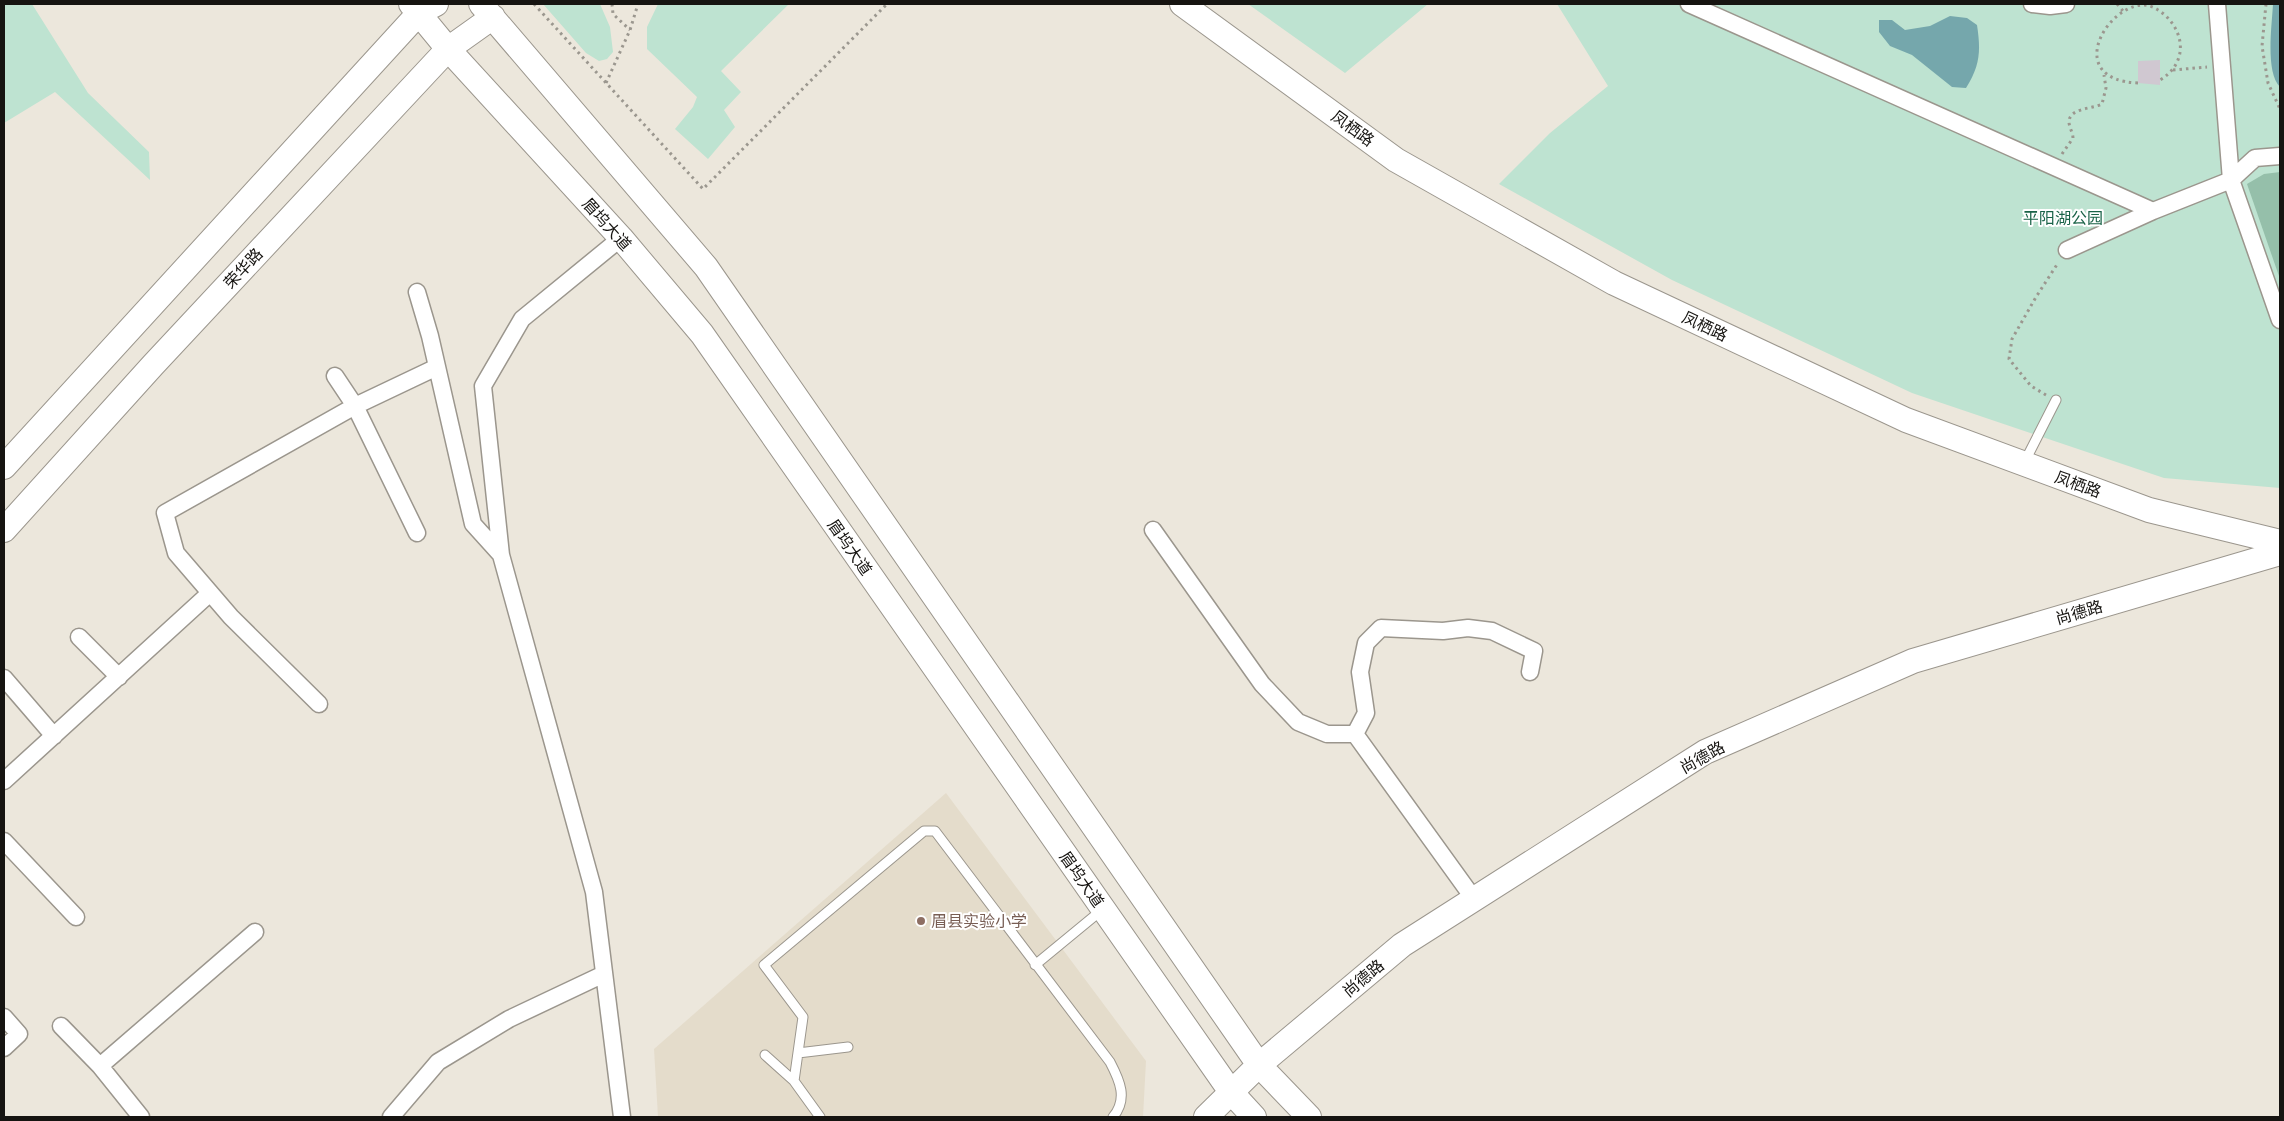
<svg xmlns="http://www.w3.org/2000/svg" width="2284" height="1121" font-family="Ubuntu,'Noto Sans SC',sans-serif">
<rect width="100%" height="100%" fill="#ece7dc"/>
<!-- built -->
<path fill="#e4dccb" d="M 946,793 L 1146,1061 L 1143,1117 L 658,1117 L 654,1049 Z"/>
<!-- green -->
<path fill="#bee3d1" d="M 4,4 L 32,4 L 88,93 L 149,152 L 150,180 L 55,92 L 4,123 Z
M 543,4 L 600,4 L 610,27 L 613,52 L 607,59 L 599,61 L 586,53 Z
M 658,4 L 789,4 L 721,71 L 741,92 L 724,110 L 735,127 L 708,159 L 675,129 L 693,107 L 697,97 L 647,49 L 647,27 Z
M 1248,4 L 1428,4 L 1345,73 Z
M 1557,4 L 2280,4 L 2280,488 L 2164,478 L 1912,393 L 1672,280 L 1499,184 L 1550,133 L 1608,86 Z"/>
<!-- forest -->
<path fill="#95bfaa" d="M 2280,172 L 2280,279 L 2247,184 L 2264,174 Z"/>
<!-- water -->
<path fill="#75a7ac" d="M 2273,4 L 2280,4 L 2280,87 C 2265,72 2272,25 2273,4 Z
M 1950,16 L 1967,18 L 1977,25 C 1981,51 1980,66 1966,88 L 1952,87 L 1912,55 L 1890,46 L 1879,32 L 1879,20 L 1892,20 L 1905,30 L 1930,26 Z"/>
<!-- building -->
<path fill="#d0c8d1" d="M 2160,60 L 2160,85 L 2138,83 L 2138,61 Z"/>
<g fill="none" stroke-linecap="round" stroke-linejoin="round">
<defs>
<path id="lane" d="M 2024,463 L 2056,400
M 1035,965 L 1103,909
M 798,1053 L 848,1047
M 765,1055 L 794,1081 L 820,1117
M 794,1081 L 803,1017 L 764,965 L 924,831 L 935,831 L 1110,1062 C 1120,1081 1128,1099 1113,1117"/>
<path id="street" d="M 1689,4 L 2153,211
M 2032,4 L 2050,6 L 2066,4
M 2217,4 L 2231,180 L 2280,320
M 621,238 L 522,319 L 483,386 L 501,555 L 594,892 L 622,1117
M 2067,250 L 2153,211 L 2231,180 L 2255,158 L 2280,156
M 417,292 L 430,336 L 473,524 L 501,555
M 335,376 L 355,406 L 417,533
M 1153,530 L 1262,684 L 1298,722 L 1327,734 L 1355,734 L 1366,713 L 1360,672 L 1366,643 L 1381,628 L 1443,631 L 1468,628 L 1492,631 L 1534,651 L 1530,672
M 79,637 L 119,677
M 4,678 L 54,736
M 319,704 L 231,617 L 176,553 L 165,513 L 355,406 L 437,367
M 1355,734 L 1474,899
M 4,781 L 210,593
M 4,841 L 76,917
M 4,1017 L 19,1034 L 4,1048
M 61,1026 L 100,1066 L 141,1117
M 100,1066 L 255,932
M 391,1117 L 438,1062 L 509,1019 L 604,974"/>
<path id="secondary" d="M 411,4 L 448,49 L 621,238 L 702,334 L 1231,1092 L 1254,1117
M 481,4 L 706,267 L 1259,1065 L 1309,1117
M 1182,4 L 1396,160 L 1614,283 L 1906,420 L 2149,510 L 2280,542
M 4,467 L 419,13 L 436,4
M 4,530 L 153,365 L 448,49 L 493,17
M 1206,1117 L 1259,1065 L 1402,945 L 1705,752 L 1913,661 L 2280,553"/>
</defs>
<!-- lane casing -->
<use href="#lane" stroke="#9b968d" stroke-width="11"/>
<!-- street casing -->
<use href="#street" stroke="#9b968d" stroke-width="19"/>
<!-- secondary casing -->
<use href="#secondary" stroke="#9b968d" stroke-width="26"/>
<!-- path -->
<path stroke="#9b978f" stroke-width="3" stroke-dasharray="2.5 4" stroke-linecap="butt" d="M 534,4 L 703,189 L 887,4
M 612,4 L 613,14 L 630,30
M 2117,4 L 2124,12
M 2266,4 L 2262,46 L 2268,83 L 2280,109
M 2173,70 L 2207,67
M 606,83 L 630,30 L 638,4
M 2138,83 C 2064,80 2105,6 2143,5 C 2152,5 2159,10 2166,16 C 2187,37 2185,65 2160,80
M 2062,154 L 2073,138 C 2073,133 2069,127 2069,122 C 2069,108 2092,109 2102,104 L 2106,88 L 2104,75
M 2046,395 L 2031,386 L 2009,359 L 2012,339 L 2036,297 L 2058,263"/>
<!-- lane -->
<use href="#lane" stroke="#fff" stroke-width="9"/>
<!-- street -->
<use href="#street" stroke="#fff" stroke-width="16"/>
<!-- secondary -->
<use href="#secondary" stroke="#fff" stroke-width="24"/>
</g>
<!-- markers -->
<circle fill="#8d6e63" stroke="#fff" stroke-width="2" cx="921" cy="921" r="5"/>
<g text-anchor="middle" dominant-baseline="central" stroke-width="4" stroke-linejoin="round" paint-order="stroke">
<!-- street labels -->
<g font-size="16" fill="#161411" stroke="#fff">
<text transform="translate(1353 128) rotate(36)">凤栖路</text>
<text transform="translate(607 224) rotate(48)">眉坞大道</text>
<text transform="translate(243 268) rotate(-47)">荣华路</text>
<text transform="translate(1705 326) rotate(25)">凤栖路</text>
<text transform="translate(2078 484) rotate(20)">凤栖路</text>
<text transform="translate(850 547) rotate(55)">眉坞大道</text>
<text transform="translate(2079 612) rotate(-16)">尚德路</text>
<text transform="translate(1702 757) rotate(-29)">尚德路</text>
<text transform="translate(1082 879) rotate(55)">眉坞大道</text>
<text transform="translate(1363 978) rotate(-40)">尚德路</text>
</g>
<!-- park labels -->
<g font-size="16" fill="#1a6348" stroke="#fff">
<text x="2063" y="218">平阳湖公园</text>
</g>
<!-- education labels -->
<g font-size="16" fill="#785e54" stroke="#fff" text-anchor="start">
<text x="931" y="921">眉县实验小学</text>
</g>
</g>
<!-- border -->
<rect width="2284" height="1121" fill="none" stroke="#161411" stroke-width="10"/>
</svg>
